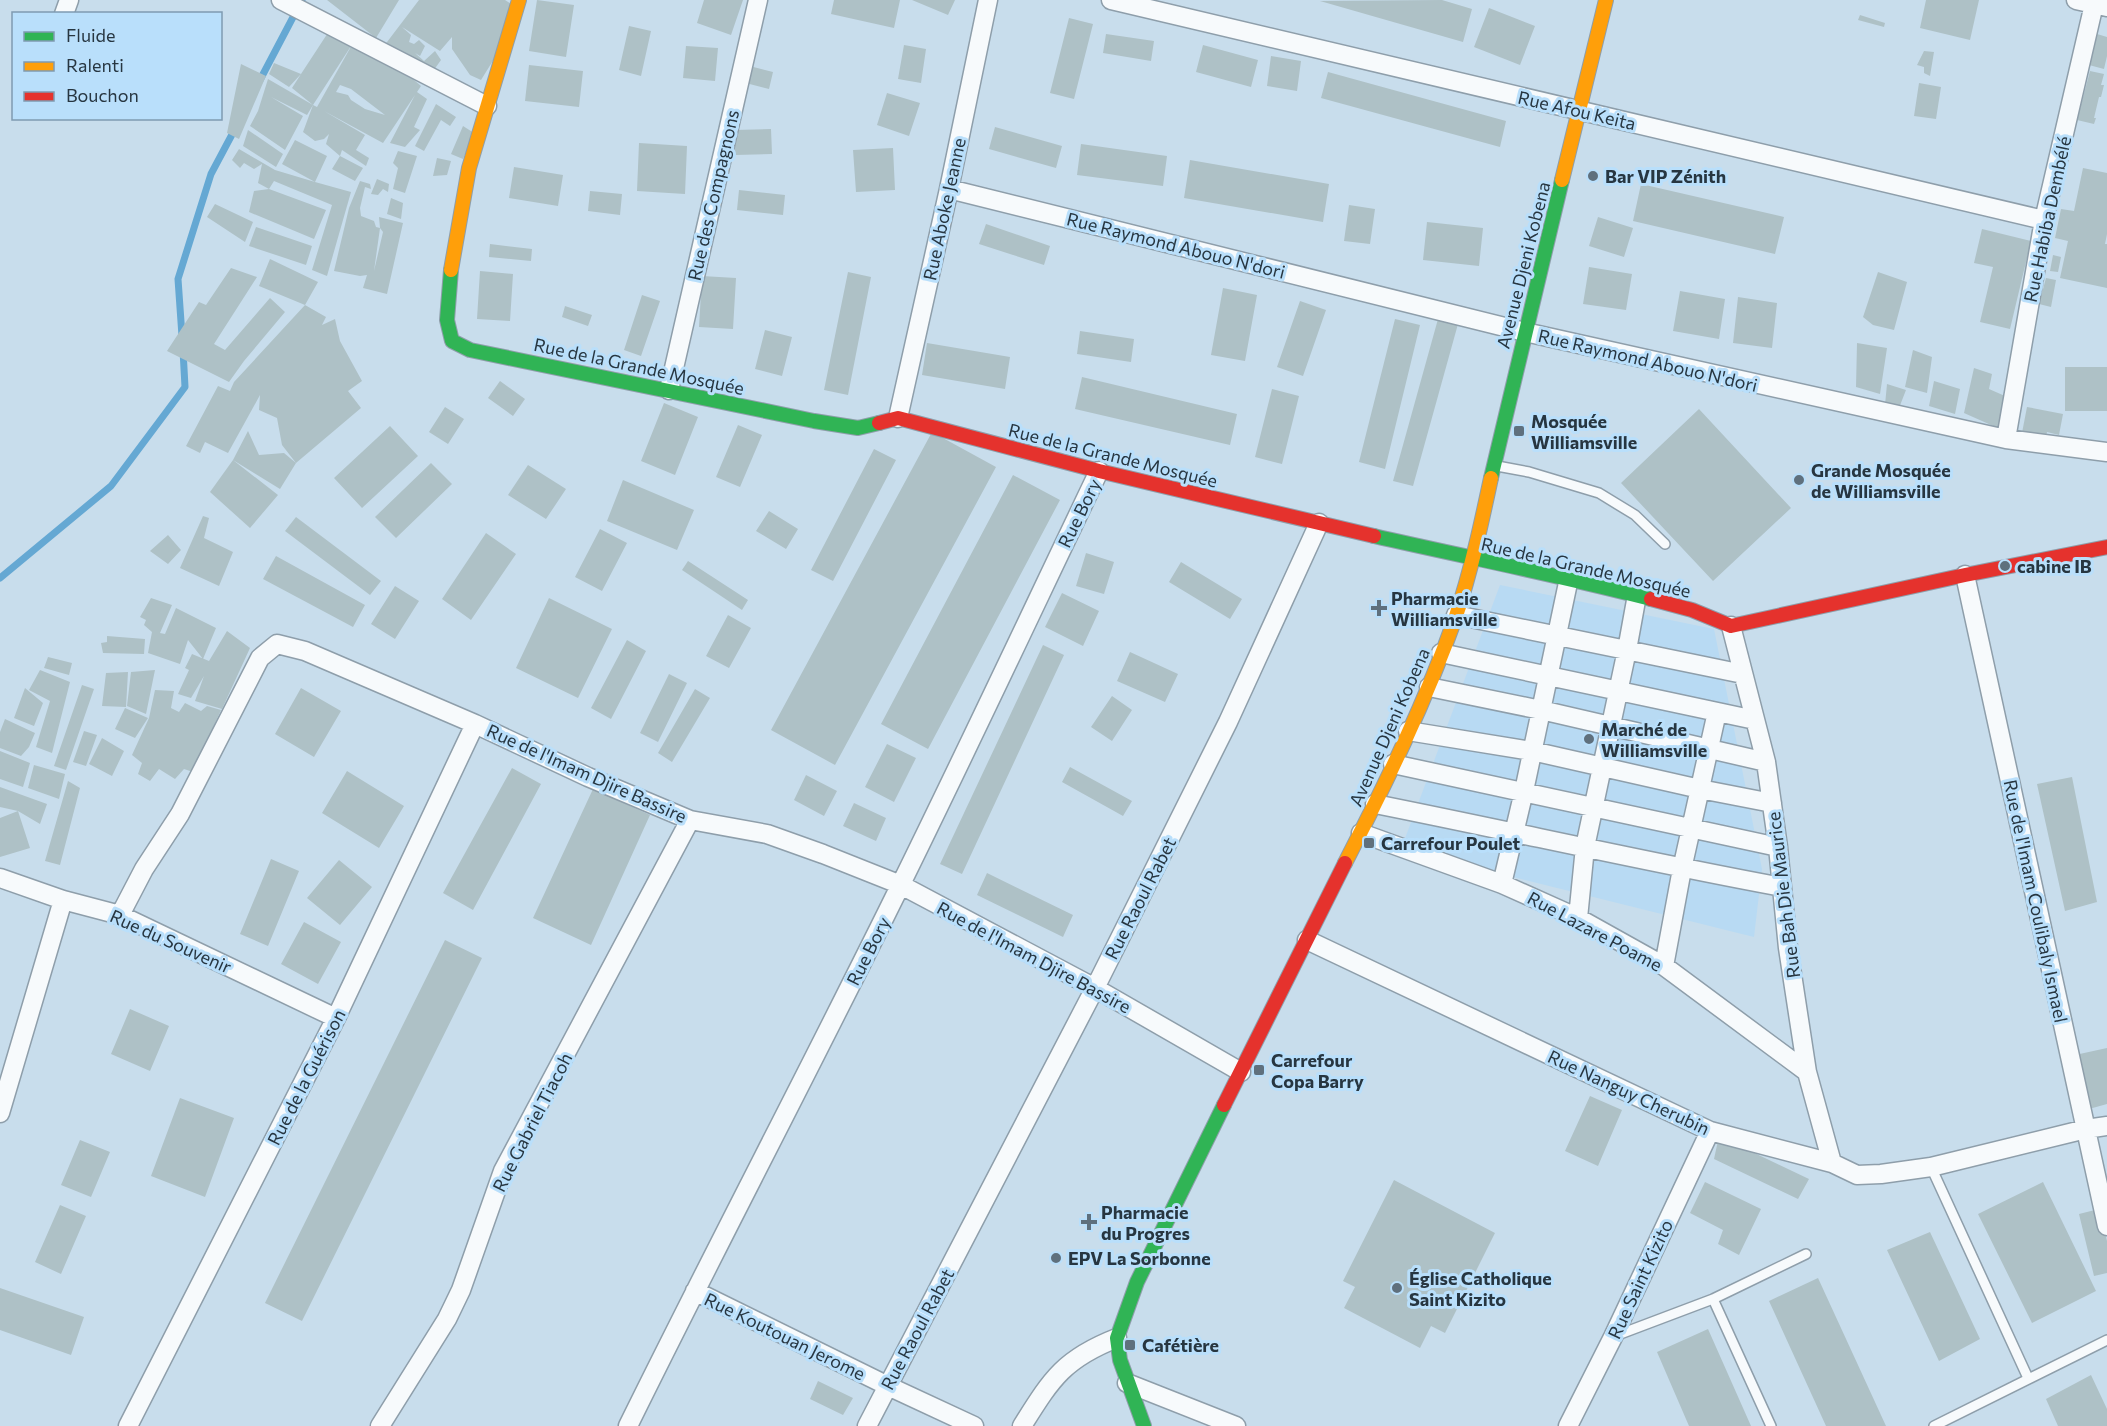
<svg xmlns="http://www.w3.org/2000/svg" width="2107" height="1426" font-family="Commissioner,sans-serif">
<rect width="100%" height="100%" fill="#c8ddec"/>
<!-- built -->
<path fill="#b8daf3" d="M 1500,585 L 1714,629 L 1762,869 L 1754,937 L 1401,849 Z"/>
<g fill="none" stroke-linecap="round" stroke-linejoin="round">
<!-- stream -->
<path stroke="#65a8d3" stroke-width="7" d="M 260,80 L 302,0
M 182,336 L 178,279 L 211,174 L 236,127
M 0,578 L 111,486 L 185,387 L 183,350"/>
</g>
<!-- building -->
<path fill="#aec1c6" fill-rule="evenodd" d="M 327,0 L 399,0 L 376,38 Z
M 419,0 L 505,0 L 511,4 L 494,59 L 481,80 L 470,75 L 452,49 L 452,37 L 440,51 L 402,27 L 411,35 L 409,42 L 414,44 L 419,40 L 425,46 L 420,56 L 415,53 L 424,61 L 435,51 L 441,60 L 426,81 L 384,46 Z
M 537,0 L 574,5 L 566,57 L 529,51 Z
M 704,0 L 743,0 L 731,35 L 697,23 Z
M 834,0 L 900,0 L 894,28 L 831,14 Z
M 912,0 L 955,0 L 948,15 Z
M 1442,0 L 1472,9 L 1463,42 L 1320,1 Z
M 1926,0 L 1979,0 L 1970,40 L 1920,28 Z
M 1489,8 L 1535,26 L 1520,65 L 1474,47 Z
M 1860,15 L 1885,23 L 1884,27 L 1858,20 Z
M 1069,18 L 1093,24 L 1074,99 L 1050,93 Z
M 335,22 L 359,33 L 421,86 L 417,92 L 427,99 L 414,127 L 420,130 L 405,147 L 390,143 L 415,95 L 383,143 L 324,111 L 365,135 L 356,150 L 369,158 L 366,166 L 342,150 L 340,156 L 326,144 L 329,134 L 324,139 L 315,141 L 303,132 L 313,105 L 307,115 L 271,97 L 303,116 L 285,150 L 250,126 L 258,111 L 268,79 L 313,105 L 292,88 L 301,74 L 289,87 L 269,74 L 274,63 L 301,74 ZM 353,43 L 317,107 L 313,105 ZM 340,85 L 351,89 L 385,115 L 365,109 L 351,100 L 348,95 L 336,92 Z
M 629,26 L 651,31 L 641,76 L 619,70 Z
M 1106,34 L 1154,41 L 1151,61 L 1103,53 Z
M 2097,34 L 2107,37 L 2107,56 L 2104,69 L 2089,65 Z
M 904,45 L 926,49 L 921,83 L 898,79 Z
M 1203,45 L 1258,60 L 1251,87 L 1196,72 Z
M 686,46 L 718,48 L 715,81 L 683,78 Z
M 1924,51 L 1934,52 L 1930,76 L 1924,73 L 1924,67 L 1917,65 Z
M 1271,56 L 1301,61 L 1297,91 L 1267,86 Z
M 241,64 L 266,76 L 239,139 L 227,133 Z
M 742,64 L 773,72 L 769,89 L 738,81 Z
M 529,65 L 583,71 L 579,107 L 525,101 Z
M 2090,71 L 2104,74 L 2101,85 L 2104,85 L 2101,97 L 2099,97 L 2094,118 L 2096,118 L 2094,124 L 2077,120 Z
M 1328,72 L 1506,121 L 1500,147 L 1321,98 Z
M 1919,83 L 1941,87 L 1936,119 L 1914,116 Z
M 887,93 L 920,103 L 909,136 L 877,125 Z
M 436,104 L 456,117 L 450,126 L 441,120 L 424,151 L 415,146 Z
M 463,126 L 474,133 L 463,159 L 451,154 Z
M 995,127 L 1062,146 L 1056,168 L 989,149 Z
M 771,129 L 772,154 L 735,155 L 734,130 Z
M 248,130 L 283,154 L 276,167 L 243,146 Z
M 295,140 L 327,156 L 315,182 L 351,192 L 327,276 L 312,270 L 332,205 L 274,181 L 269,189 L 258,183 L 262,164 L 254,169 L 244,163 L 240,168 L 232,160 L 239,149 L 275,170 L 315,182 L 282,164 Z
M 639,143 L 687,146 L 685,194 L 637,191 Z
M 1081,144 L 1167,156 L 1163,186 L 1077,175 Z
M 893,148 L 895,190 L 856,192 L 853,150 Z
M 398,151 L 417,156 L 405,193 L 393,189 L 398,168 L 393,163 Z
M 340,156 L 363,168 L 355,181 L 332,169 Z
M 437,158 L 451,161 L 447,175 L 433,176 Z
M 1190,160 L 1329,184 L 1323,222 L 1184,198 Z
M 514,167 L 563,175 L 558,206 L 509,198 Z
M 2083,168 L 2107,173 L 2107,234 L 2105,244 L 2107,244 L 2107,288 L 2060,278 L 2068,241 L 2055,238 L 2061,209 L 2074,211 Z
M 377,179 L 389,184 L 388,192 L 383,189 L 378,195 L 371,194 Z
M 360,181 L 370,184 L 371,189 L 365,187 L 360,208 L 361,216 L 374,221 L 376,227 L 380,228 L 374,271 L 383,232 L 380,228 L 379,217 L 403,223 L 387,294 L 363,288 L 367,275 L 360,276 L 334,271 L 349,208 Z
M 1641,184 L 1784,217 L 1775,254 L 1633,221 Z
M 269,189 L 326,210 L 314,239 L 249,212 L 254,191 Z
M 739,190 L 785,195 L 783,215 L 737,210 Z
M 590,191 L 622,194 L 620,215 L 588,211 Z
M 391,198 L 403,203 L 401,219 L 387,214 Z
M 215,204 L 253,222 L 245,242 L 207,217 Z
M 1349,205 L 1375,209 L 1370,244 L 1344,241 Z
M 1598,217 L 1633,228 L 1624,257 L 1589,246 Z
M 1427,222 L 1483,228 L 1479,266 L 1423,260 Z
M 986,224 L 1050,246 L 1044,265 L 979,244 Z
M 256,227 L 312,246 L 306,265 L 249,246 Z
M 1982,229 L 2031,241 L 2010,329 L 1980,322 L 1993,267 L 1974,263 Z
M 490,244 L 532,249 L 531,261 L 489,257 Z
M 2053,255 L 2061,257 L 2058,272 L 2050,271 Z
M 270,259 L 318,282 L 305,305 L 326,317 L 322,325 L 335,319 L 340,341 L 362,381 L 348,391 L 361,408 L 296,463 L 280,489 L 233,460 L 248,431 L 259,455 L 284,453 L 296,463 L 282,445 L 277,418 L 259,410 L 260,395 L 228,453 L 205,442 L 200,453 L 186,446 L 218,386 L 230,391 L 234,382 L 305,305 L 259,286 Z
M 1589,267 L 1632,274 L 1626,310 L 1583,304 Z
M 231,268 L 257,277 L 214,344 L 225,350 L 270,298 L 285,312 L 244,361 L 229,382 L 167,351 L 199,302 L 206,305 Z
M 480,271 L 513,274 L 510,321 L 477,319 Z
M 848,272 L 871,277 L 848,395 L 824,390 Z
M 1878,272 L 1907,282 L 1894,330 L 1873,325 L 1863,317 Z
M 702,276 L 736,278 L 733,329 L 699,327 Z
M 2046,278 L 2056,280 L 2051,307 L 2039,304 Z
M 1223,288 L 1257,295 L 1245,361 L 1211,355 Z
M 1680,291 L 1725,299 L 1719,339 L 1673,331 Z
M 642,295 L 660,301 L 641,356 L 624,350 Z
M 1738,297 L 1777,303 L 1772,348 L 1733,343 Z
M 1300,301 L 1326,310 L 1303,376 L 1277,367 Z
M 565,306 L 592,315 L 588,326 L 562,317 Z
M 1395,319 L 1420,325 L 1385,469 L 1359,462 Z
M 1438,319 L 1458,324 L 1413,486 L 1393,481 Z
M 765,330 L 792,337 L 782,376 L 755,369 Z
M 1080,331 L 1134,339 L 1131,362 L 1077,354 Z
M 927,343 L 1010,357 L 1005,389 L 922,375 Z
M 1857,343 L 1887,348 L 1880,394 L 1856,387 Z
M 1913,350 L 1932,357 L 1927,393 L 1905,387 Z
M 2065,367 L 2107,367 L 2107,411 L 2065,411 Z
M 1974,368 L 1992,374 L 1989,389 L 2005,396 L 2000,429 L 1964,413 Z
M 1082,377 L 1237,414 L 1230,445 L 1075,409 Z
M 500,381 L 525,399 L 513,416 L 488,398 Z
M 1934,381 L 1960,389 L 1955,414 L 1929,406 Z
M 1887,384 L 1906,390 L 1899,408 L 1885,405 Z
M 1272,389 L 1299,396 L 1282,464 L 1255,457 Z
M 664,403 L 698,417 L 675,475 L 641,461 Z
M 445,407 L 464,419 L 448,444 L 429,432 Z
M 2027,407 L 2063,414 L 2059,435 L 2047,432 L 2045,443 L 2021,438 Z
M 1699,409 L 1791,508 L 1713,581 L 1621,483 Z
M 738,425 L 762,435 L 740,487 L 716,477 Z
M 390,426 L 418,456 L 362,508 L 334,478 Z
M 932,432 L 996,467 L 835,765 L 771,730 Z
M 874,449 L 896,460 L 833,581 L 811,570 Z
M 233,460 L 278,495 L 250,528 L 210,492 Z
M 431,463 L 452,484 L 396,538 L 375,517 Z
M 528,465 L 566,489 L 546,519 L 508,495 Z
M 1013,475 L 1060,500 L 928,749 L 881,724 Z
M 623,480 L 694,510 L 677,550 L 607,521 Z
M 769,511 L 798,529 L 786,549 L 756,531 Z
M 203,516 L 209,518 L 204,538 L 233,552 L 219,586 L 180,568 Z
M 296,517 L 381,581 L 370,595 L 285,531 Z
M 600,529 L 627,543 L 602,591 L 575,577 Z
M 486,533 L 516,554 L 471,620 L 442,599 Z
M 168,535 L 181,550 L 168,564 L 150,551 Z
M 1086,553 L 1114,562 L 1104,594 L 1076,586 Z
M 276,556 L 365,605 L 353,627 L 263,579 Z
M 688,561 L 748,600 L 742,610 L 682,570 Z
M 1181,562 L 1242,599 L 1230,619 L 1169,582 Z
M 395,586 L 419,601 L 395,639 L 371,624 Z
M 1062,593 L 1099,611 L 1083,646 L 1045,627 Z
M 151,598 L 172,605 L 160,633 L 165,634 L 176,608 L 216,628 L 203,659 L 188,640 L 180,664 L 148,653 L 152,632 L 144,625 L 146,620 L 140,617 Z
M 549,598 L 612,629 L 578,698 L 516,668 Z
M 728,615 L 751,628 L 729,668 L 706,656 Z
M 227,631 L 250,648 L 222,709 L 195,701 L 204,676 L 191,698 L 178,694 L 189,670 L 185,668 L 192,654 L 209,661 Z
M 107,636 L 145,639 L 144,654 L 103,653 L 101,643 L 107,642 Z
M 627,640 L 646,651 L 611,719 L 591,708 Z
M 1043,645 L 1064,655 L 962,874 L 940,864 Z
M 1130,652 L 1178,674 L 1165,702 L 1117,681 Z
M 48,657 L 72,663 L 69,675 L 44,668 Z
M 40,670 L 70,682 L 52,753 L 36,747 L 50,701 L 29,690 Z
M 155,670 L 146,714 L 127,706 L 131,672 Z
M 128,672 L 126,707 L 102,706 L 106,673 Z
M 669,674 L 687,683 L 658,742 L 640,733 Z
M 82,685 L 94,689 L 66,770 L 54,766 Z
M 25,688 L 43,703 L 34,726 L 14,718 Z
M 301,688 L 341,711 L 314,757 L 275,734 Z
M 695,689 L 710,698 L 672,762 L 658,753 Z
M 155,690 L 174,691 L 171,708 L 179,712 L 185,703 L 201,711 L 207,706 L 221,710 L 193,772 L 184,769 L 175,779 L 159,769 L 150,781 L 138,774 L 142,763 L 132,755 L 149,718 Z
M 1112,696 L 1132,710 L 1112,741 L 1091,727 Z
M 125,708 L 148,718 L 135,738 L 115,729 Z
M 5,719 L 35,733 L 29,747 L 21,756 L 0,748 L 0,732 Z
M 84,731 L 97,735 L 86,766 L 73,762 Z
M 102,738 L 124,751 L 112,776 L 89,764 Z
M 887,744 L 916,758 L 894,802 L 865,787 Z
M 0,751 L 30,763 L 23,787 L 0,779 Z
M 34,765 L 65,774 L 59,799 L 28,788 Z
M 1070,767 L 1132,801 L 1123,816 L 1062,782 Z
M 512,768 L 541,784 L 473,910 L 443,893 Z
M 347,771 L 404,806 L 379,848 L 322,813 Z
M 806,775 L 837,791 L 824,816 L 794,800 Z
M 2072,777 L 2097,902 L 2065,911 L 2037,784 Z
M 68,781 L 80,788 L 60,865 L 45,861 Z
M 0,787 L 47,804 L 40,824 L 18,811 L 30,848 L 0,857 L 0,818 L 18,811 L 0,807 Z
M 593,789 L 650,815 L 591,945 L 533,918 Z
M 854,803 L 886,818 L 876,841 L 843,826 Z
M 271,859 L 299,871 L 268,946 L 240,934 Z
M 339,860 L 372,887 L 340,925 L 307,898 Z
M 987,873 L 1073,915 L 1063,937 L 977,895 Z
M 304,922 L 341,942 L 318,984 L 281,964 Z
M 445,940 L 482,958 L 302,1321 L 265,1303 Z
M 130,1009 L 169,1026 L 150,1071 L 111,1054 Z
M 2107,1048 L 2107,1104 L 2089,1109 L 2075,1055 Z
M 1590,1096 L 1622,1110 L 1598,1166 L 1565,1151 Z
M 180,1098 L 234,1118 L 205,1197 L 151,1176 Z
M 1719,1136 L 1809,1179 L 1798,1199 L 1714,1159 Z
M 80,1140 L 110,1152 L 91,1197 L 61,1185 Z
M 1394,1180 L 1495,1233 L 1445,1333 L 1431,1326 L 1420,1348 L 1344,1308 L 1355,1287 L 1343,1281 Z
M 1705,1182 L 1761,1209 L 1739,1255 L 1718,1244 L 1723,1230 L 1690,1213 Z
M 2043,1182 L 2096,1291 L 2032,1323 L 1978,1214 Z
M 60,1205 L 86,1216 L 61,1274 L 35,1262 Z
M 2099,1209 L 2107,1241 L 2107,1273 L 2094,1276 L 2079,1214 Z
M 1930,1232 L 1980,1339 L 1939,1361 L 1887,1250 Z
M 1818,1278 L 1886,1426 L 1826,1426 L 1769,1301 Z
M 0,1288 L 84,1317 L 71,1355 L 0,1330 Z
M 1708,1329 L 1751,1426 L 1689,1426 L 1657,1352 Z
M 2091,1375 L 2107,1409 L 2107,1426 L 2058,1426 L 2046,1399 Z
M 818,1381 L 853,1398 L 843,1415 L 810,1399 Z"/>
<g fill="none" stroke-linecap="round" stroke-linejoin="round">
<defs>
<path id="lane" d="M 1497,466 L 1529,472 L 1599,493 L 1635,515 L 1665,544
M 1931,1167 L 2028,1378
M 1713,1299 L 1771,1426
M 1615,1336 L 1713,1299 L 1806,1254
M 1934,1426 L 2107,1340"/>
<path id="street" d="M 281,0 L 487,106
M 1111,0 L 2044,220
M 2076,0 L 2107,7
M 64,14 L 69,0
M 949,189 L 1525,332 L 2006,439 L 2107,452
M 669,390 L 758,0
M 898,418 L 949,189 L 988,0
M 2006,439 L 2044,220 L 2095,0
M 1965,575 L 2107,1226
M 1456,615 L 1743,674
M 1731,626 L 1766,762 L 1778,847 L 1788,948 L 1807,1072 L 1832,1163
M 1441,653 L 1755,720
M 1429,687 L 1541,710 L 1766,762
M 1408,731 L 1532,751 L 1700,789 L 1772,803
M 1393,764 L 1778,847
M 1375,804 C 1511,831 1646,862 1782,887
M 1361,833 L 1502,884 L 1578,918 L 1664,966 L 1807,1072
M 0,878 L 63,900 L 120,915 L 336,1018
M 1502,884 L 1524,791 L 1569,578
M 120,915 L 144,869 L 180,814 L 260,658 L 277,644 L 305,651 L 475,724 L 588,777 L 690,820 L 767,834 L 823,854 L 901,885 L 1095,988 L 1241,1072
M 1578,918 L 1585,847 L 1627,650 L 1637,595
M 1307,940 L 1710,1131 L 1832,1163 L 1857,1175 L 1881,1174 L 1931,1167 L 2086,1129 L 2107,1126
M 1664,966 L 1682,869 L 1717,712
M 0,1113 L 63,900
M 695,1291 L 888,1386 L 974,1426
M 1127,1383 L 1236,1426
M 128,1426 L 336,1018 L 475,724
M 380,1426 L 447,1319 L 461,1290 L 503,1171 L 690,820
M 628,1426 C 717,1245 811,1067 900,886 C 968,748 1033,609 1099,471
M 867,1426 L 1095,988 L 1228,722 L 1319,523
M 1022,1426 C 1051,1380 1063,1359 1117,1338
M 1568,1426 L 1613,1337 L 1710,1131"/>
<path id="fast" d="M 451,270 L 447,320 L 452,341 L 470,350 L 814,421 L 858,428 L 879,423
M 1491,478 L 1562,180
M 1374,536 C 1466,557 1559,575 1651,599
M 1144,1426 L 1120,1360 L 1117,1338 L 1137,1282 L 1224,1105"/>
<path id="slow" d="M 1562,180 L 1606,0
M 451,270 L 469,168 L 519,0
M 1345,863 C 1386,783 1426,701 1456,616 C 1471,571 1481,525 1491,478"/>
<path id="jam" d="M 879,423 L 898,418 L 1099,471 L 1374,536
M 1651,599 L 1692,610 L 1731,626 L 1965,575 L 2107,547
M 1224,1105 L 1345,863"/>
</defs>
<!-- lane casing -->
<use href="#lane" stroke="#8e9eaa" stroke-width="12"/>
<!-- street casing -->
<use href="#street" stroke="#8e9eaa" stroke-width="21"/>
<!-- fast casing -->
<use href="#fast" stroke="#8e9eaa" stroke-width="16"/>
<!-- slow casing -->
<use href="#slow" stroke="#8e9eaa" stroke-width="16"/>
<!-- jam casing -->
<use href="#jam" stroke="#8e9eaa" stroke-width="16"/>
<!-- lane -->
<use href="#lane" stroke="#f7fafc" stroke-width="9"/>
<!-- street -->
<use href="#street" stroke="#f7fafc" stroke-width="18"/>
<!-- fast -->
<use href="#fast" stroke="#30b455" stroke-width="14"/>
<!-- slow -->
<use href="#slow" stroke="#ff9f0a" stroke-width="14"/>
<!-- jam -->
<use href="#jam" stroke="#e5322d" stroke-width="14"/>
</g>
<!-- markers -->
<g fill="#5f707d" stroke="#b9dffb" stroke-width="2">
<circle cx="1593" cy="176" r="6"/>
<rect x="1513" y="425" width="12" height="12" rx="3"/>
<circle cx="1799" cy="480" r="6"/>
<circle cx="2005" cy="566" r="6"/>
<path d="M1376 599h6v6h6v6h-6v6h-6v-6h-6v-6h6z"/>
<circle cx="1589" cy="739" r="6"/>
<rect x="1363" y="837" width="12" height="12" rx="3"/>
<rect x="1253" y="1064" width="12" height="12" rx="3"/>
<path d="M1086 1213h6v6h6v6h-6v6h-6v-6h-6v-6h6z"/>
<circle cx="1056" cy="1258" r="6"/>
<circle cx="1397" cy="1288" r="6"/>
<rect x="1124" y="1339" width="12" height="12" rx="3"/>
</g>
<g text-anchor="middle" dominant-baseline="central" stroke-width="6" stroke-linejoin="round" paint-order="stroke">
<!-- street labels -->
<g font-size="18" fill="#273641" stroke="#b9dffb">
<text transform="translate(1577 110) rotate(13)">Rue Afou Keita</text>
<text transform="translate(713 195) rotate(-77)">Rue des Compagnons</text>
<text transform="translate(944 209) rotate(-78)">Rue Aboke Jeanne</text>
<text transform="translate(2047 219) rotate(-78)">Rue Habiba Dembélé</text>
<text transform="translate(1176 245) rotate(14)">Rue Raymond Abouo N'dori</text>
<text transform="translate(1523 265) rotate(-76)">Avenue Djeni Kobena</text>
<text transform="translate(1648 360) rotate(13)">Rue Raymond Abouo N'dori</text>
<text transform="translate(639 366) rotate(12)">Rue de la Grande Mosquée</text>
<text transform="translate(1113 455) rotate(14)">Rue de la Grande Mosquée</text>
<text transform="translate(1079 513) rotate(-64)">Rue Bory</text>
<text transform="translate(1586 567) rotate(13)">Rue de la Grande Mosquée</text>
<text transform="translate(1389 727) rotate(-66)">Avenue Djeni Kobena</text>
<text transform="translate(587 773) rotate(24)">Rue de l'Imam Djire Bassire</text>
<text transform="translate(1783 895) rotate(-97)">Rue Bah Die Maurice</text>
<text transform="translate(1140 898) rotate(-63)">Rue Raoul Rabet</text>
<text transform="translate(2036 901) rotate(78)">Rue de l'Imam Coulibaly Ismael</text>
<text transform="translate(1595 931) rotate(28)">Rue Lazare Poame</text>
<text transform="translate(171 941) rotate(24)">Rue du Souvenir</text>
<text transform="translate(868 951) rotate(-63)">Rue Bory</text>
<text transform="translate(1034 957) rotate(28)">Rue de l'Imam Djire Bassire</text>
<text transform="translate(306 1077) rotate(-63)">Rue de la Guérison</text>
<text transform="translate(1629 1092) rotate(25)">Rue Nanguy Cherubin</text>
<text transform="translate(532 1122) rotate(-63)">Rue Gabriel Tiacoh</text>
<text transform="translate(1640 1279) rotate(-65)">Rue Saint Kizito</text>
<text transform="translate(917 1329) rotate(-62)">Rue Raoul Rabet</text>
<text transform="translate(785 1336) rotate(26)">Rue Koutouan Jerome</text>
</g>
<!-- poi labels -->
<g font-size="18" font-weight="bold" fill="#273641" stroke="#b9dffb" text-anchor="start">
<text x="1605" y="176">Bar VIP Zénith</text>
<text x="1531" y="421">Mosquée<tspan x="1531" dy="21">Williamsville</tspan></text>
<text x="1811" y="470">Grande Mosquée<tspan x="1811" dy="21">de Williamsville</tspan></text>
<text x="2017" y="566">cabine IB</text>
<text x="1391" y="598">Pharmacie<tspan x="1391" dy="21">Williamsville</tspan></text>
<text x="1601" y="729">Marché de<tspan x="1601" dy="21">Williamsville</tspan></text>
<text x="1381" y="843">Carrefour Poulet</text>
<text x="1271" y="1060">Carrefour<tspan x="1271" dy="21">Copa Barry</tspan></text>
<text x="1101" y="1212">Pharmacie<tspan x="1101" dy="21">du Progres</tspan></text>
<text x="1068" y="1258">EPV La Sorbonne</text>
<text x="1409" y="1278">Église Catholique<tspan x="1409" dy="21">Saint Kizito</tspan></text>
<text x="1142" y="1345">Cafétière</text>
</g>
</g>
<!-- legend -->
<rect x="12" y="12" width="210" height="108" fill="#b9dffb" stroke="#7f9bb1" stroke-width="1.5"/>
<rect x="24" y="32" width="30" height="9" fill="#30b455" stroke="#7f9bb1" stroke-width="1.5"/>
<text x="66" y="42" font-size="18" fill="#273641">Fluide</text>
<rect x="24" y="62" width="30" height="9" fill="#ff9f0a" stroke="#7f9bb1" stroke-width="1.5"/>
<text x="66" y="72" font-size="18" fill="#273641">Ralenti</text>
<rect x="24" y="92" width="30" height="9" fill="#e5322d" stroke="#7f9bb1" stroke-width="1.5"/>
<text x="66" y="102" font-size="18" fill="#273641">Bouchon</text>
</svg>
